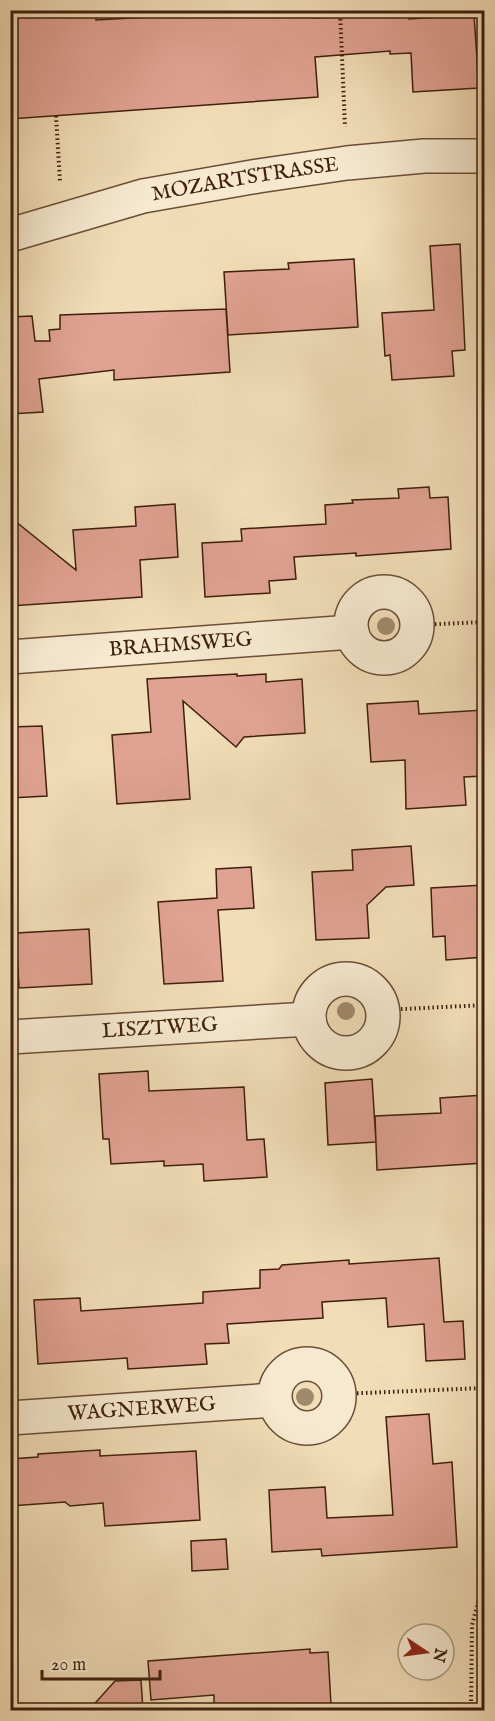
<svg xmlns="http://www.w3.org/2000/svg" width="495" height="1721" font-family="'IM FELL English',serif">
<rect width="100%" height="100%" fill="#f1ddb7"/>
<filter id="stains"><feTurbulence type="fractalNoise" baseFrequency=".00333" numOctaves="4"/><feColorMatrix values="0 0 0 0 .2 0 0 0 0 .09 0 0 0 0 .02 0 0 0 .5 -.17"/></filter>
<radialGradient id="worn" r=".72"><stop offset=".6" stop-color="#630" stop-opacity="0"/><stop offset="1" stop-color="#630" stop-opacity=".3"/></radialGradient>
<!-- building -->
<path fill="#e0a292" stroke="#3f1f0d" stroke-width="1.5" d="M 10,10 L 96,10 L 96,20 L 168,16 L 168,12 L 192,10 L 313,10 L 313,18 L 409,12 L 409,19 L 474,15 L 479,88 L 413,92 L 411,53 L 390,54 L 390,51 L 315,57 L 318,97 L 10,119 Z
M 460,244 L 465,350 L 452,351 L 454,376 L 392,380 L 390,355 L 385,356 L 382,313 L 434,310 L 430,246 Z
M 354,259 L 358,327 L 228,335 L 224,272 L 289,269 L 288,263 Z
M 226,309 L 230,372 L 114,380 L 114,370 L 39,379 L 43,412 L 10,414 L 10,317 L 32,316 L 35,341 L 50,341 L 49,330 L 60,329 L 60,315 Z
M 429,487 L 430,498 L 448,497 L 451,549 L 356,556 L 356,553 L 294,557 L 296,579 L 269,581 L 270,593 L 205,597 L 202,543 L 242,541 L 241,529 L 326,524 L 325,505 L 353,503 L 352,500 L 399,498 L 398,489 Z
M 175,504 L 178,557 L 140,560 L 142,597 L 10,606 L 10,517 L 76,570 L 73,530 L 136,526 L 135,507 Z
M 237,674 L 237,676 L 266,674 L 266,682 L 302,679 L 305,733 L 244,737 L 236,747 L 183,701 L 190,799 L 117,804 L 112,735 L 151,732 L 147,679 Z
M 418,701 L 419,714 L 484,710 L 484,776 L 464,777 L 466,805 L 406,809 L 405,760 L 371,762 L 367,704 Z
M 42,726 L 47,796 L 10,798 L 10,727 Z
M 411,846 L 414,885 L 386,887 L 367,905 L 369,938 L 316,940 L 312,872 L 353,870 L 352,850 Z
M 251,867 L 254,908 L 218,910 L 223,981 L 164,984 L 158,902 L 217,898 L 216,869 Z
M 484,885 L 484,957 L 446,960 L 445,936 L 433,937 L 431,888 Z
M 89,929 L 92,984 L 19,988 L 16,933 Z
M 148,1071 L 149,1091 L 244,1087 L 247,1140 L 264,1139 L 267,1177 L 204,1181 L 203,1164 L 164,1166 L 164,1161 L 111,1164 L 109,1139 L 103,1139 L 99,1074 Z
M 372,1079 L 376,1142 L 328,1145 L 325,1083 Z
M 484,1095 L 484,1163 L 377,1170 L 375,1116 L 441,1113 L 440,1098 Z
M 439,1258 L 444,1322 L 463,1321 L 465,1359 L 426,1361 L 424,1324 L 388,1327 L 386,1298 L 322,1302 L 323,1318 L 227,1324 L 229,1343 L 205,1344 L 207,1364 L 128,1369 L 127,1358 L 38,1364 L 34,1300 L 80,1298 L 81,1311 L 203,1303 L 203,1292 L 260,1288 L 260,1270 L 279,1269 L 282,1265 L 349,1260 L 349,1264 Z
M 429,1414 L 433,1464 L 452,1462 L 457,1547 L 322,1556 L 321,1549 L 272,1552 L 269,1490 L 325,1487 L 327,1518 L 393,1515 L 386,1417 Z
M 100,1450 L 100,1456 L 196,1451 L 200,1520 L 105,1526 L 103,1503 L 70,1506 L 65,1502 L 10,1506 L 10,1459 L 38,1457 L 38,1454 Z
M 226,1539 L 228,1569 L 192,1571 L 191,1541 Z
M 310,1649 L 310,1653 L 328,1652 L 331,1705 L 214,1710 L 214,1695 L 151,1700 L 148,1661 Z
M 141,1680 L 143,1710 L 89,1710 L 115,1681 Z"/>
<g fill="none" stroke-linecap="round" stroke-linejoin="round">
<defs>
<g id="street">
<path id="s1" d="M 10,235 L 143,196 L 258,176 L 347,163 L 424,156 L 484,156"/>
<circle cx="384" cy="625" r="33"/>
<path id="s2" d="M 10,657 L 352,632"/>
<circle cx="346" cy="1016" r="37"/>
<path id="s3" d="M 10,1037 L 309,1019"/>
<circle cx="307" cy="1396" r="32"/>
<path id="s4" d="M 10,1418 L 274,1400"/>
</g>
</defs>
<!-- street casing -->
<use href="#street" stroke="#6c4e38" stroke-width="36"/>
<!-- path -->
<path stroke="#3f1f0d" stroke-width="4" stroke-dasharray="1.5 3" stroke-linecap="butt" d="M 340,10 L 345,127
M 56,116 L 60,182
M 417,625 L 484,622
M 383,1010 L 484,1005
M 339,1394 L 484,1388
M 471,1710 L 472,1625 L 484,1580"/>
<!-- street -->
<use href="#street" stroke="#f6e9d0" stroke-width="33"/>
</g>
<!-- trees -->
<g fill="#a18a6b">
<circle cx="386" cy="626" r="9"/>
<circle cx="346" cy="1011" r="9"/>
<circle cx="305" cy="1397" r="9"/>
</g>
<g text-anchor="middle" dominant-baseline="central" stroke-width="5" stroke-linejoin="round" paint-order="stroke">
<!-- street labels -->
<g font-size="21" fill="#3f1f0d" stroke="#f6e9d0">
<text stroke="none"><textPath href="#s1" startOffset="242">MOZARTSTRASSE</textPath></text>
<text stroke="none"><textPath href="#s2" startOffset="171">BRAHMSWEG</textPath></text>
<text stroke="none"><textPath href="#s3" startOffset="150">LISZTWEG</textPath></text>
<text stroke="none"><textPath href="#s4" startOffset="132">WAGNERWEG</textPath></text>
</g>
</g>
<!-- margin -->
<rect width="495" height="1721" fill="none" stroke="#f1ddb7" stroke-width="36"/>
<rect x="12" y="12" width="471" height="1697" fill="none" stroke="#3f1f0d" stroke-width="3"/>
<rect x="18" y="18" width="459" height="1685" fill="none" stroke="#3f1f0d" stroke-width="1.5"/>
<!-- north arrow -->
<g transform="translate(426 1652) rotate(103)"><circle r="28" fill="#f6e9d0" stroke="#ad9882" stroke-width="1.5"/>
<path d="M0-4.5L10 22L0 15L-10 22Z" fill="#8f2418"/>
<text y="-9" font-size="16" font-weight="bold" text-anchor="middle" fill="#3f1f0d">N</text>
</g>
<!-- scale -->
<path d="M42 1670v9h118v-9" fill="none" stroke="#3f1f0d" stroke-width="3"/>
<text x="51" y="1670" font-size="18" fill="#3f1f0d" stroke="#f6e9d0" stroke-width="4.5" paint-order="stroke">20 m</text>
<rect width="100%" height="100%" filter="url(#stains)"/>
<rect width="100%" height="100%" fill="url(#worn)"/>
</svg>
